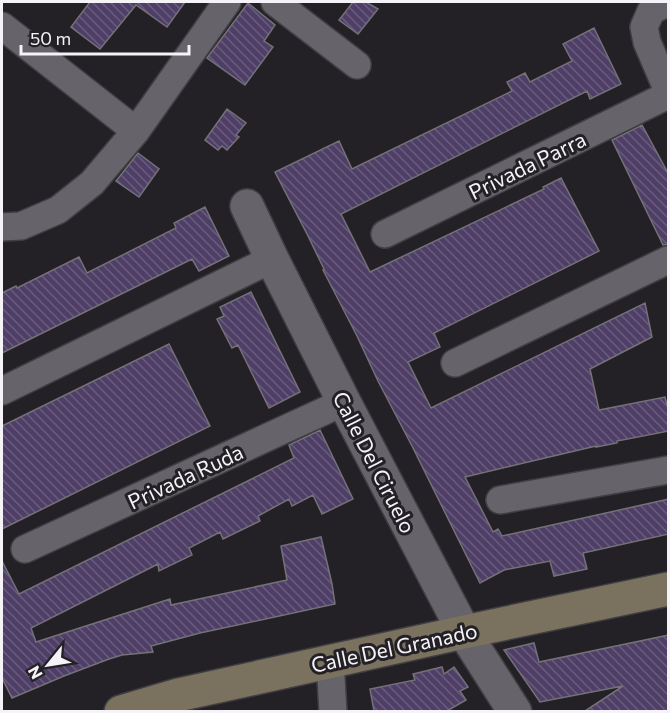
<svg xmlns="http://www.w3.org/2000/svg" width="670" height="713" font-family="Commissioner,sans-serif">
<defs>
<pattern id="building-back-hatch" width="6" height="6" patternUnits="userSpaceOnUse" patternTransform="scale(1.5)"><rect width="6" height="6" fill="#4f3f67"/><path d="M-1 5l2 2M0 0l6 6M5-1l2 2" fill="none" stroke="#695b7e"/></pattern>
</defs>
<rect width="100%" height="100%" fill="#232126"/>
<!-- building -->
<path fill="url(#building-back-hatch)" stroke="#747278" stroke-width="1.5" d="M 90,2 L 185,2 L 167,27 L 136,5 L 100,49 L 71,27 Z
M 353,2 L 366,2 L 378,9 L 358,34 L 339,20 Z
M 248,3 L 275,25 L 264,41 L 273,47 L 245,85 L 207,58 Z
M 594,28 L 621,84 L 590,99 L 587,91 L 341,214 L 370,272 L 544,189 L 543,187 L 561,178 L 599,251 L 434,333 L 440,347 L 408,362 L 431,408 L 645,303 L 652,337 L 590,369 L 599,410 L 665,397 L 669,413 L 669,431 L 617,441 L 617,443 L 596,447 L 596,446 L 465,477 L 493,532 L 498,529 L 502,536 L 669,499 L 669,534 L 583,553 L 587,569 L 554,576 L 550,561 L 504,570 L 480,583 L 412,446 L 378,381 L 357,336 L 323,270 L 324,269 L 308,236 L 275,172 L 339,141 L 352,169 L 512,91 L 507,82 L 525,73 L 530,82 L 572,61 L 563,44 Z
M 227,109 L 246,123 L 236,135 L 239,137 L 227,150 L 222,146 L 218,150 L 205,140 Z
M 642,125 L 669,175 L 669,244 L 663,245 L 612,140 Z
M 138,153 L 159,169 L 139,197 L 116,181 Z
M 205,207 L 229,256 L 199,271 L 192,259 L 2,353 L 2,293 L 16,286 L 17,288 L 79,257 L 87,273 L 176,228 L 174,223 Z
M 251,292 L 300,392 L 269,408 L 238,345 L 232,348 L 217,319 L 224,316 L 220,307 Z
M 169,344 L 210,426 L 2,529 L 2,426 Z
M 320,430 L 353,499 L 322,514 L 313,495 L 292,506 L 289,499 L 258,516 L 260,521 L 223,539 L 220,532 L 189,548 L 192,555 L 159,571 L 158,564 L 31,628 L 36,642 L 170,599 L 171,605 L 287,580 L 281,546 L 321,537 L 332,584 L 335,604 L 200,633 L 151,646 L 153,652 L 122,655 L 109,659 L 64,676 L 12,698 L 2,678 L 2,561 L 19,594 L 294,458 L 289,445 Z
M 669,635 L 669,711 L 585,711 L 623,686 L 540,702 L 504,650 L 534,643 L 539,662 Z
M 442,667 L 444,674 L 454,667 L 468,687 L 460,691 L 466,700 L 447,711 L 374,711 L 370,689 L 415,680 L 413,674 Z"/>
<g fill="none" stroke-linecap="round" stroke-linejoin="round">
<defs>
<path id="minor" d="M 275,2 L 357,65
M 668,2 L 651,11 L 644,27 L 647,42 L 668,91
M 2,26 L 136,131
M 2,227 L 21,226 L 58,210 L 92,183 L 136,131 L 227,2
M 385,234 L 668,95
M 455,363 L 668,260
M 2,391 L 272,259
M 500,500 L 668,470
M 25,549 L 344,402
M 330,661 L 333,712"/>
<path id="tertiary" d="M 247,206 L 272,259 L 344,402 L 464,632 L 515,712"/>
<path id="secondary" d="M 121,712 L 178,695 L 464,632 L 668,589"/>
</defs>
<!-- minor casing -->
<use href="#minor" stroke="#3f3e42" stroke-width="30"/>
<!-- tertiary casing -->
<use href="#tertiary" stroke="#3f3e42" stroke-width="36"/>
<!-- secondary casing -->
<use href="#secondary" stroke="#3f3e42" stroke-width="36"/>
<!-- minor -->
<use href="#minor" stroke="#66646a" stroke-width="27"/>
<!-- tertiary -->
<use href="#tertiary" stroke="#66646a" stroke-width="33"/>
<!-- secondary -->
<use href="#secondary" stroke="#7a725f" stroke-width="33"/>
</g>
<g text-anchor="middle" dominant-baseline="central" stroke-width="6" stroke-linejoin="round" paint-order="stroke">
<!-- street labels -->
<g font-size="21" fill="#f5f3f7" stroke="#232126">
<text transform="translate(527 165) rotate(-26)">Privada Parra</text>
<text transform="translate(375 462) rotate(63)">Calle Del Ciruelo</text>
<text transform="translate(185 476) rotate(-25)">Privada Ruda</text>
<text transform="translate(394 647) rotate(-12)">Calle Del Granado</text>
</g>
</g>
<!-- border -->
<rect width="670" height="713" fill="none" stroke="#f5f3f7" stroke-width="6"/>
<!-- north arrow -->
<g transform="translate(48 665) rotate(240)" stroke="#232126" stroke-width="4.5" paint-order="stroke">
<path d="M0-4.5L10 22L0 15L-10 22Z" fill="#f5f3f7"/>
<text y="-9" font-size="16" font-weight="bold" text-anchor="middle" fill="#f5f3f7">N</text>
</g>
<!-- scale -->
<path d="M21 45v9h168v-9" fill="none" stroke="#f5f3f7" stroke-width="3"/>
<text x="30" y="45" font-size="18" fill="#f5f3f7" stroke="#232126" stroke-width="4.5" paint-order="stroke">50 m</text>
</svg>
